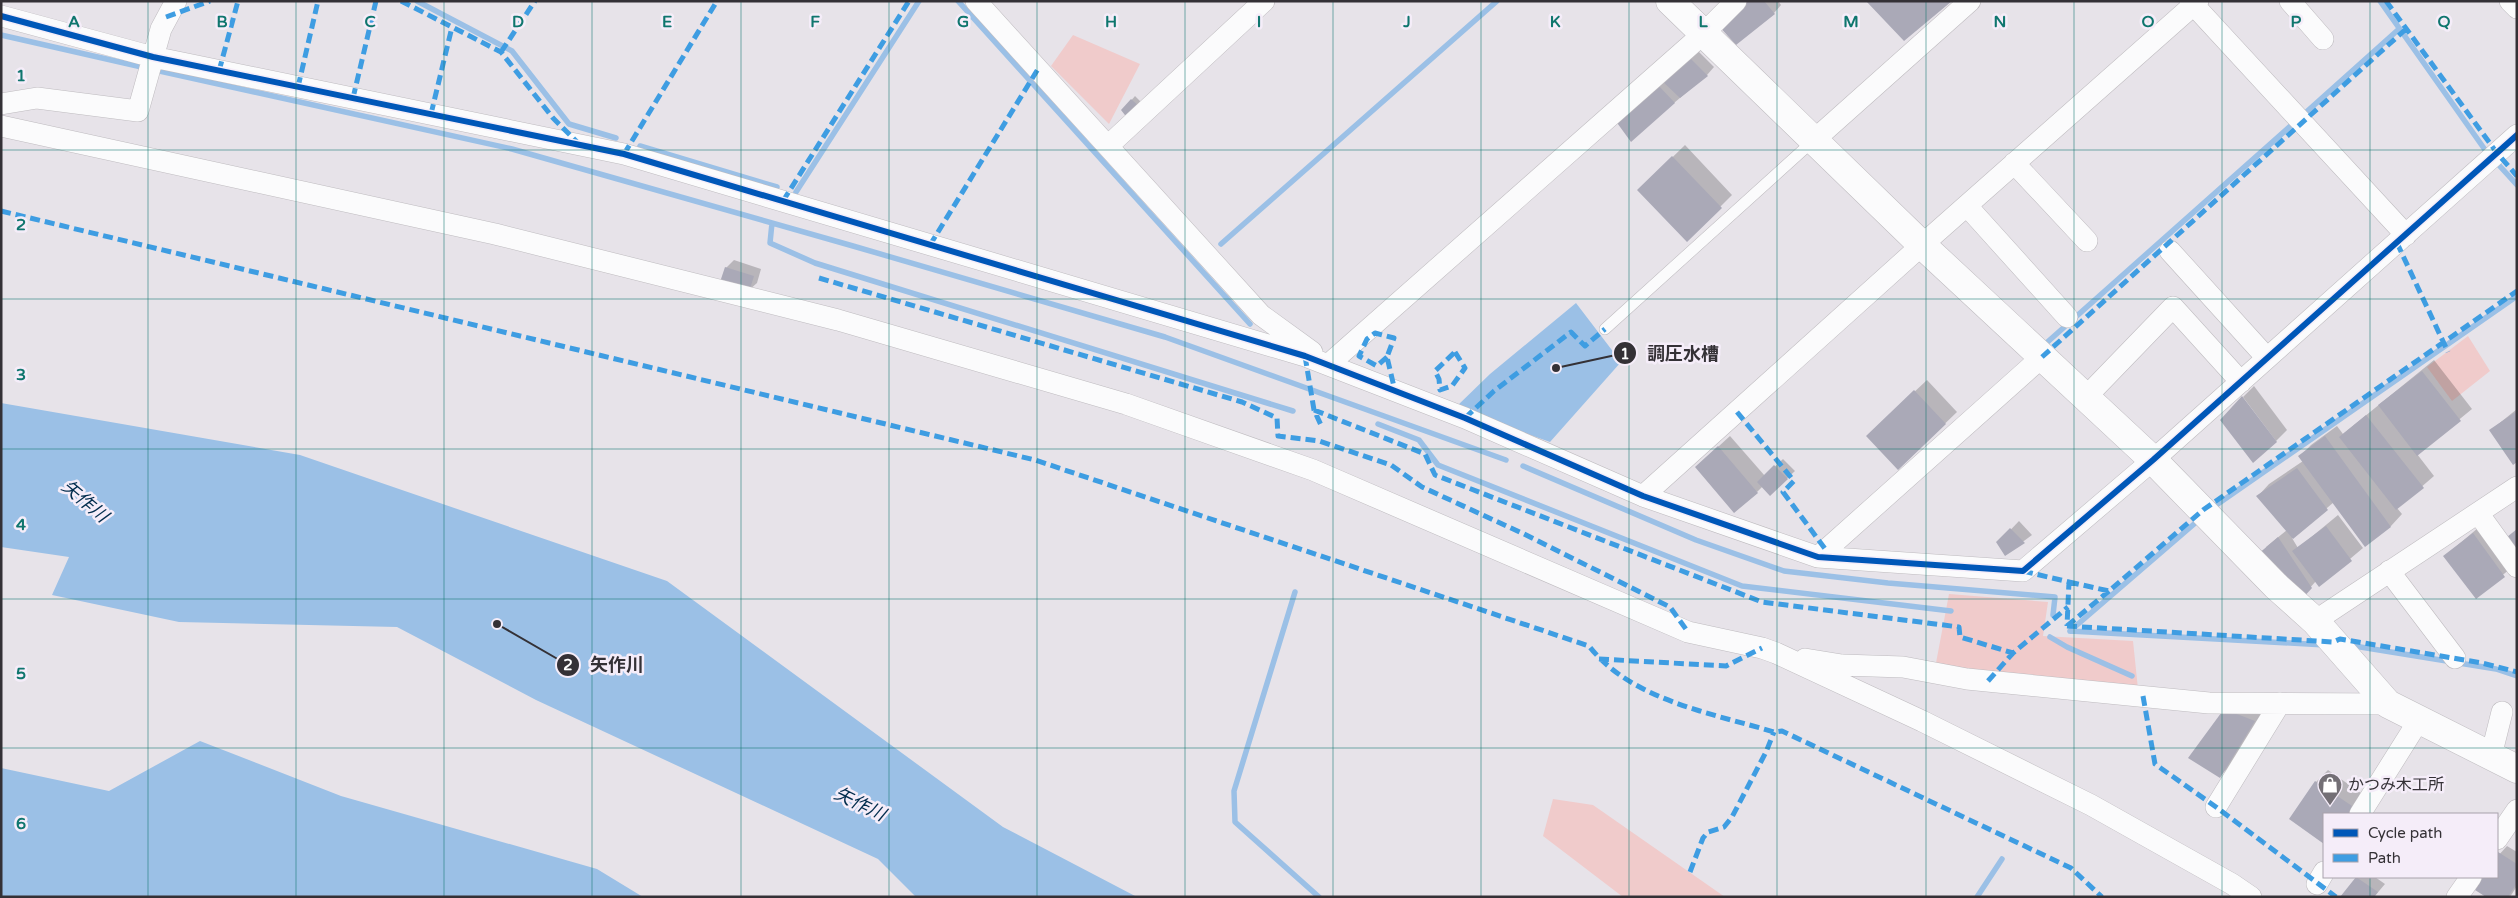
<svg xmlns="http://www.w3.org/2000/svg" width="2518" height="898" font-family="'Varela Round','Noto Sans JP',sans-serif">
<rect width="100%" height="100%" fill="#e7e3e9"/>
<!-- green -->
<path fill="#f0cbcb" d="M 1073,35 L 1140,64 L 1109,124 L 1051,66 Z
M 2468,336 L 2490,371 L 2452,401 L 2427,367 Z
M 1949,594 L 2048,602 L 2043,636 L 2133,641 L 2138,689 L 1968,675 L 1936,663 Z
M 1553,799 L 1593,805 L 1725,897 L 1623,897 L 1543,836 Z"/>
<!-- water -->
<path fill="#9bc0e6" d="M 1576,303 L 1621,362 L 1550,442 L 1455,408 L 1490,374 Z
M 1,403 L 300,455 L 667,581 L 1003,827 L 1137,897 L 916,897 L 878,859 L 536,700 L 397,627 L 179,622 L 52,595 L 69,557 L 1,547 Z
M 200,741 L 341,796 L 597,869 L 643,897 L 1,897 L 1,768 L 109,791 Z"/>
<!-- shadow -->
<path fill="#0003" d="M 1745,1 L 1778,1 L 1781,5 L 1774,13 Z
M 1695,48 L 1714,67 L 1707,75 L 1674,103 L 1625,112 Z
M 1135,96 L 1142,103 L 1123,110 Z
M 1685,145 L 1732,195 L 1687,240 L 1639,190 Z
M 734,260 L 761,269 L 757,283 L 749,290 L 726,268 Z
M 2434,360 L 2472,409 L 2417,454 L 2434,476 L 2397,508 L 2402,514 L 2391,526 L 2365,545 L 2334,502 L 2292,538 L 2298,548 L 2338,515 L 2363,548 L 2319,585 L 2316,581 L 2301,598 L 2266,547 L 2287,530 L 2258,496 L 2269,484 L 2303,461 L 2300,456 L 2311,445 L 2337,426 L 2343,434 Z
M 1927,380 L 1957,412 L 1898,469 L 1879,425 Z
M 2254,386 L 2287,430 L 2276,441 L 2243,397 Z
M 2517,409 L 2517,460 L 2491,430 Z
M 1730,436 L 1765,476 L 1783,459 L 1795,471 L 1770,494 L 1763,486 L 1757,492 L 1696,467 Z
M 2019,521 L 2032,535 L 2005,555 L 1998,543 Z
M 2485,522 L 2516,564 L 2476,597 L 2445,556 Z
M 2265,709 L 2231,765 L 2220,776 L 2225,710 Z
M 2328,770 L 2368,798 L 2357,814 L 2324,814 L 2324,842 L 2291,819 L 2316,782 Z
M 2507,846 L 2517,852 L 2517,886 L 2510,897 L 2488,897 L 2477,889 L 2484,877 L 2497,877 L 2497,857 Z
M 2357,877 L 2375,877 L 2385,884 L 2374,897 L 2341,897 Z"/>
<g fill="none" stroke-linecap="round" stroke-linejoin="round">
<!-- stream -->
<path stroke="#9bc0e6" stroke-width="5.5" d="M 417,1 L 512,51 L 569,124 L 616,138
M 958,1 L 1250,324
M 2380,1 L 2488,154
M 1,35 L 146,68
M 155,70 L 512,149 L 853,246 L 1165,337 L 1506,460
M 2303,115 L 2399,29
M 640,146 L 777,187
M 2497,163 L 2517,185
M 796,192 L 919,1
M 772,223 L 770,243 L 815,263 L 1293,411
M 1221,244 L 1497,1
M 2043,346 L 2295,122
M 1378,424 L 1419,440 L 1438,465 L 1742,586 L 1951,611
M 1523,466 L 1696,540 L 1784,571 L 1888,583 L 2055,597 L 2053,615
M 2212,508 L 2517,296
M 1295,592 L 1234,791 L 1235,822 L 1319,897
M 2070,631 L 2325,645
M 2070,631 L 2201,518
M 2050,637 L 2067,647 L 2132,676
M 2348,645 L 2496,669 L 2517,676
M 1977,897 L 2002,859"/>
</g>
<!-- building -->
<path fill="#aaa9b7" d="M 1744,1 L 1764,1 L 1775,14 L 1736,45 L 1718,25 Z
M 1866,1 L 1952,1 L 1904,41 Z
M 1687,55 L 1708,76 L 1680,98 L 1661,80 Z
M 1657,84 L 1675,103 L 1631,142 L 1615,120 Z
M 1131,99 L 1140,107 L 1128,119 L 1121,110 Z
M 1672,156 L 1722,208 L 1687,242 L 1637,190 Z
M 725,267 L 754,276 L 749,292 L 720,282 Z
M 2422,371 L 2461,421 L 2417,456 L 2378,405 Z
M 1914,390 L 1946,424 L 1898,470 L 1866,436 Z
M 2242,396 L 2277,442 L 2253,463 L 2220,420 Z
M 2517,411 L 2517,462 L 2513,465 L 2489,430 Z
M 2366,415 L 2424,488 L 2396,510 L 2339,437 Z
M 2325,436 L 2391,527 L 2365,547 L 2298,456 Z
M 1718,446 L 1758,493 L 1734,513 L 1695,467 Z
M 1774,465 L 1788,479 L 1770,496 L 1757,482 Z
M 2297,468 L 2328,510 L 2293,539 L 2256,496 Z
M 2326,526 L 2352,561 L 2319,587 L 2292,551 Z
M 2010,528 L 2025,543 L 2005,556 L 1996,542 Z
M 2517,529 L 2517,551 L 2507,537 Z
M 2473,533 L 2505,577 L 2476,599 L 2443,556 Z
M 2278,537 L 2312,588 L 2301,600 L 2257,555 Z
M 2224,709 L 2255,721 L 2220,778 L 2188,758 Z
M 2315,781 L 2358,810 L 2355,814 L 2324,814 L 2324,844 L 2289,819 Z
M 2498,852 L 2517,864 L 2517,883 L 2508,897 L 2486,897 L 2475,890 L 2483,877 L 2497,877 Z
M 2356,877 L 2378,892 L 2374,897 L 2340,897 Z"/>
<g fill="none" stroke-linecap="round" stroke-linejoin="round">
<defs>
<path id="lane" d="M 1605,329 L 1813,141"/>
<path id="street" d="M 976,1 L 1261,315 L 1312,352
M 2190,1 L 2406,235
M 2290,1 L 2323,39
M 2510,1 L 2517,8
M 1,16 L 153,57 L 624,154 L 1305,356 L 1465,418 L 1643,496 L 1818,557 L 2023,571 L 2153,460 L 2517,135
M 1,104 L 37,98 L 138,111 L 161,29 L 176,1
M 1,126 L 495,234 L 838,320 L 1126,404 L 1313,470 L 1688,632 L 1762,648 L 1776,653 L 1922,721 L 2091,805 L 2232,884 L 2251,897
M 1813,141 L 1970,1
M 1109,145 L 1264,1
M 2014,163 L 2087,241
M 1967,206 L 2067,317
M 2170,251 L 2267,358
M 1329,364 L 1703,34 L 1736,1
M 2085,398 L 2173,307 L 2241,382
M 1643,496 L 1922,245 L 2198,1
M 2478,513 L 2517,567
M 1818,557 L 2042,357
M 2389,571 L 2455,658
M 2315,621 L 2517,487
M 1805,659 L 1842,665 L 1903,667 L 1967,679 L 2209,703 L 2388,704
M 2491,756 L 2502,712
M 2216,807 L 2280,703
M 2360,814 L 2419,720
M 2497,839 L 2517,810
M 2317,884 L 2324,872
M 2457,897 L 2471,877"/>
<path id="secondary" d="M 1670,1 L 1922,245 L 2153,460 L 2276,586 L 2315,621 L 2388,704 L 2517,769"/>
</defs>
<!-- lane casing -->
<use href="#lane" stroke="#bebbbf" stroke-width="12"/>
<!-- street casing -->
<use href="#street" stroke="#bebbbf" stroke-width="22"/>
<!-- secondary casing -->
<use href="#secondary" stroke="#bebbbf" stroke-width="29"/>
<!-- lane -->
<use href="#lane" stroke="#fbfbfc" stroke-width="11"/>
<!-- street -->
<use href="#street" stroke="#fbfbfc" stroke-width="21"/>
<!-- secondary -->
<use href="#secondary" stroke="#fbfbfc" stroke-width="28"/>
<!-- quiet -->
<path stroke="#3e9de2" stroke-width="5" stroke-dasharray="10 5" stroke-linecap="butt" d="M 401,1 L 501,52 L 553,118 L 579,144
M 2386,1 L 2497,153 L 2517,176
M 166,17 L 210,1
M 501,52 L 535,1
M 219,71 L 238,1
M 298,87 L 318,1
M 353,98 L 376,1
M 431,114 L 452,27
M 624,154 L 717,1
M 783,201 L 909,1
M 1,211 L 1035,460 L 1589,646 C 1631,700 1711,713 1774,732 L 1782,731 L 2071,868 L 2102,897
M 2397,243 L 2448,352
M 930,245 L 1038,69
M 819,278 L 1242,402 L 1277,418 L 1278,436 L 1319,441 L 1391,465 L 1422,487 L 1524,534 L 1670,607 L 1688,632
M 1455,352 L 1465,368 L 1452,386 L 1440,390 L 1439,379 L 1435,371 Z
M 1305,356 L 1314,410 L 1321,425
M 1387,357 L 1377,366 L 1359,356 L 1367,339 L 1375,333 L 1394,338 L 1387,357 L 1395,391
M 2042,357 L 2406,29
M 1314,410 L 1425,454 L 1435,475 L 1762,602 L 1959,627 L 1960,637 L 2013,653 L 2068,607
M 1737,412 L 1794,481 L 1783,492 L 1826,550
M 1465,418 L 1494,391 L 1571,332 L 1585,346 L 1605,329
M 2023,571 L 2069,582 L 2067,626
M 2069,582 L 2109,591 L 2203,510 L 2517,291
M 2067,626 L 2333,642 L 2340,639 L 2482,663 L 2517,672
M 2067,626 L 2109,591
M 1599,659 L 1726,666 L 1762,648
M 1988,681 L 2013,653
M 2143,696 L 2155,764 L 2216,807 L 2336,897
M 1690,872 L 1703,838 L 1708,832 L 1724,827 L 1732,817 L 1766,752 L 1774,732"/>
<defs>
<path id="cycleway" d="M 1,16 L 153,57 L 624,154 L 1305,356 L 1465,418 L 1643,496 L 1818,557 L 2023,571 L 2153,460 L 2517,135"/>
</defs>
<!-- cycleway casing -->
<use href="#cycleway" stroke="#f5edf9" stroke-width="9"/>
<!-- cycleway -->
<use href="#cycleway" stroke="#0057b8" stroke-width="6"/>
</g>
<!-- grid -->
<path fill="none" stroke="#0f766e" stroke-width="1" stroke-opacity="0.55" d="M 148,1 L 148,897M 296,1 L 296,897M 444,1 L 444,897M 592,1 L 592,897M 741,1 L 741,897M 889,1 L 889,897M 1037,1 L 1037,897M 1185,1 L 1185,897M 1333,1 L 1333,897M 1481,1 L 1481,897M 1629,1 L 1629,897M 1777,1 L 1777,897M 1926,1 L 1926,897M 2074,1 L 2074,897M 2222,1 L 2222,897M 2370,1 L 2370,814M 1,150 L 2517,150M 1,299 L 2517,299M 1,449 L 2517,449M 1,599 L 2517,599M 1,748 L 2517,748M 2370,877 L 2370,897"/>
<!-- icons -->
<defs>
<symbol id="shop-pin" viewBox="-11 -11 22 30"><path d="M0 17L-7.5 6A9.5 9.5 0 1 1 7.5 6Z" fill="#736f75" stroke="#f5edf9"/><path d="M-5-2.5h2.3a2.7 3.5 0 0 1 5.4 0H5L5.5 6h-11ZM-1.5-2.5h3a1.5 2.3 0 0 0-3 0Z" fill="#fff"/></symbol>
</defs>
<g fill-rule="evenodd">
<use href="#shop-pin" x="2316" y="771" width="28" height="38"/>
</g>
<g text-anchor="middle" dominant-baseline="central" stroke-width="5" stroke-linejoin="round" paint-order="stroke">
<!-- poi labels -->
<g font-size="16" fill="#343136" stroke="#f5edf9" text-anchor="start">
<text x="2348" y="785">かつみ木工所</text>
</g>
<!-- water labels -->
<g font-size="18" font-style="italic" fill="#012c4d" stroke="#f5edf9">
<text transform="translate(85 501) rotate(40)">矢作川</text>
<text transform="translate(860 804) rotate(26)">矢作川</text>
</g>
</g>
<g font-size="16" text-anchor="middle" font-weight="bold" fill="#0f766e" stroke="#f5edf9" stroke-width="5" stroke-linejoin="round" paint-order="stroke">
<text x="74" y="27">A</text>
<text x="222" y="27">B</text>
<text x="370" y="27">C</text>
<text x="518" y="27">D</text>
<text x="667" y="27">E</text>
<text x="815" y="27">F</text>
<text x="963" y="27">G</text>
<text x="1111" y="27">H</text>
<text x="1259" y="27">I</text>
<text x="1407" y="27">J</text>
<text x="1555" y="27">K</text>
<text x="1703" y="27">L</text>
<text x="1851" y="27">M</text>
<text x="2000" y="27">N</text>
<text x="2148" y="27">O</text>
<text x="2296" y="27">P</text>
<text x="2444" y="27">Q</text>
<text x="21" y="81">1</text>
<text x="21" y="230">2</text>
<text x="21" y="380">3</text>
<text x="21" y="530">4</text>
<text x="21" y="679">5</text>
<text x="21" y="829">6</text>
</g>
<!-- callouts -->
<path fill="none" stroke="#343136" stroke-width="2" d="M1556 368L1625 353M497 624L568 665"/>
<g fill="#343136" stroke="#f5edf9" stroke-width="2">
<circle cx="1556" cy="368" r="5"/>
<circle cx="497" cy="624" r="5"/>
<circle cx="1625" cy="353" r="12"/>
<circle cx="568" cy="665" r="12"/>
</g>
<g font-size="15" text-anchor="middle" font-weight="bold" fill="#fff">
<text x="1625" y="359">1</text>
<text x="568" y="670">2</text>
</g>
<g font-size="18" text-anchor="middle" font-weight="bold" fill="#343136" stroke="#f5edf9" stroke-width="5" stroke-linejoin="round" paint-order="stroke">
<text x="1683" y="360">調圧水槽</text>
<text x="617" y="671">矢作川</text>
</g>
<!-- border -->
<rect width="2518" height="898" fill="none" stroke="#343136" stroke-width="5"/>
<!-- legend -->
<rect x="2323" y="813" width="175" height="65" fill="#f5edf9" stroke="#a8a2ab"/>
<rect x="2333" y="829" width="25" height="8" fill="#0057b8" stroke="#a8a2ab"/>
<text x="2368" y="838" font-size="15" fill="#343136">Cycle path</text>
<rect x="2333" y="854" width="25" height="8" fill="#3e9de2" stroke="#a8a2ab"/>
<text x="2368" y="863" font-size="15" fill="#343136">Path</text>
</svg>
